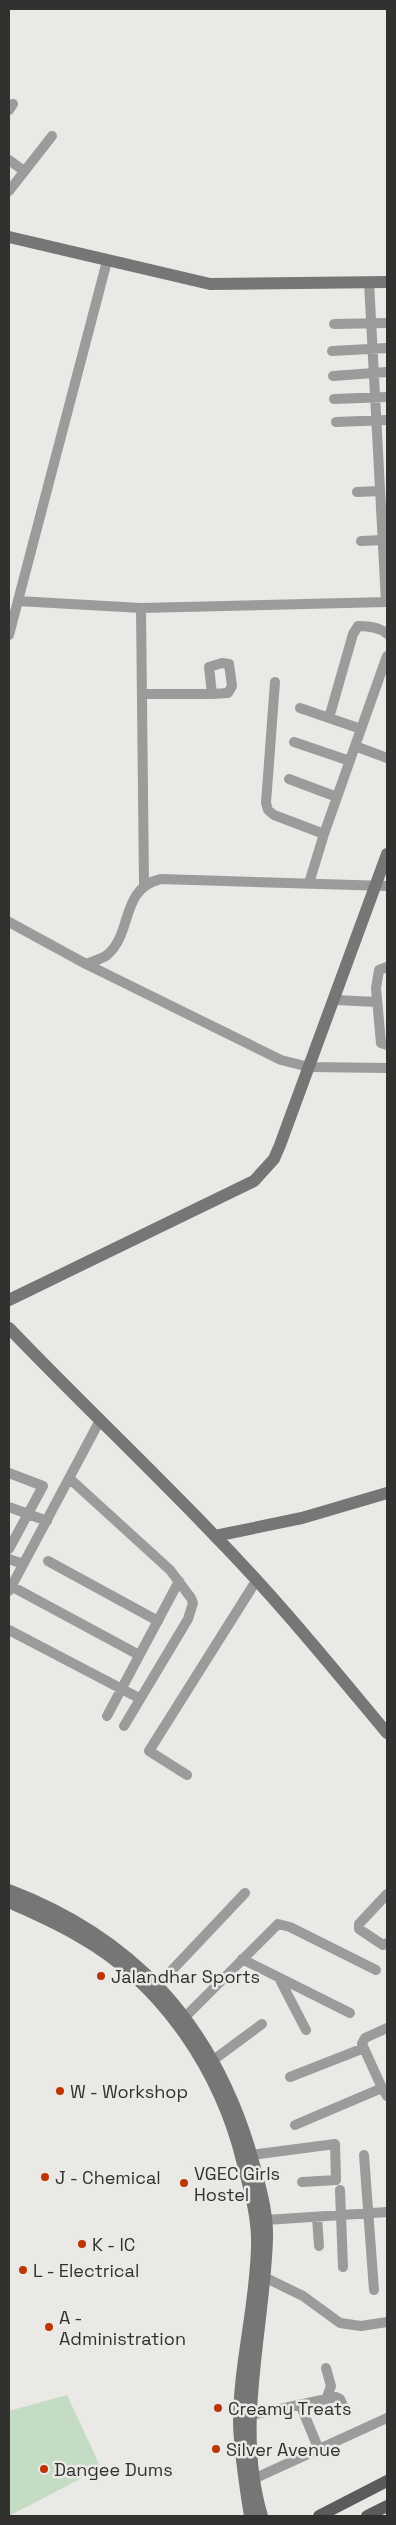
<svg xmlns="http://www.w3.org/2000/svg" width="396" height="2525" font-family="'Space Grotesk',sans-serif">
<rect width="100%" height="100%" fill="#eae9e6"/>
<!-- green -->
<path fill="#c4dcc3" d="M 67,2395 L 101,2468 L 9,2516 L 9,2411 Z"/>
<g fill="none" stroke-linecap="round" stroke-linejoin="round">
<!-- street -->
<path stroke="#9c9a9b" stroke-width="10" d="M 9,110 L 13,104
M 9,160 L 24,171
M 9,191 L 52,136
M 369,282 L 386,602
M 334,324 L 387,323
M 332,351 L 387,348
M 333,376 L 387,372
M 334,399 L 387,397
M 336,422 L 387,420
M 357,492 L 380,491
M 361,541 L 383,540
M 18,601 L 141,608
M 9,635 L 107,261
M 387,656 L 355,746 L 387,758
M 275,682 L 266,803 L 268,810 L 274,815 L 324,834 L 355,746
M 143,694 L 212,694 L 228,693 L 232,686 L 229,664 L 222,663 L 209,667 L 212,694
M 300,708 L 361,729
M 329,718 L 353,634 L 358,626 C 368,626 380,627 387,634
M 294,742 L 350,761
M 289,779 L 337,797
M 309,883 L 324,834
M 144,885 L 141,608 L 387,602
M 9,922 L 86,964 C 93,961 102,959 107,955 C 133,934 120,888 161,879 L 387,886
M 86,964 L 281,1060 L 309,1067 L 387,1068
M 387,967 L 379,970 L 376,988 L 381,1043 L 387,1045
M 336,1000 L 377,1002
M 9,1473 L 43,1486 L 9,1549
M 69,1478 L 170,1570 L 191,1598 L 193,1603 L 188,1619 L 124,1726
M 9,1507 L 47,1521
M 9,1559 L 23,1564
M 48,1561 L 158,1621
M 11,1586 L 139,1655
M 9,1591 L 99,1422
M 9,1630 L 139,1698
M 107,1716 L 179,1581
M 187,1775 L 149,1751 L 256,1581
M 387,1894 L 359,1924 L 359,1929 L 383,1945 L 387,1943
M 242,1959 L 350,2013
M 279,1978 L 306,2030
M 158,1985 L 245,1893
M 185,2017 L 278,1924 L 290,1927 L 376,1970
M 212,2061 L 262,2024
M 290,2077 L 364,2048
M 382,2088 L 362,2044 L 365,2038 L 387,2028
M 295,2125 L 382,2088 L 387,2096
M 251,2155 L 335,2144 L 336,2180 L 302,2182
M 364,2155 L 374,2290
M 340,2190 L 343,2267
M 317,2217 L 319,2246
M 266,2220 L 387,2212
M 264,2277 L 303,2296 L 340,2323 L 361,2326 L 387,2322
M 326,2368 L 331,2386 L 327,2397
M 300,2404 L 319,2450
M 251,2415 L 336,2397 L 340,2399 L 346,2412
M 247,2482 L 387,2418"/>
<!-- secondary -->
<path stroke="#777575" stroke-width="12" d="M 9,237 L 210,284 L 387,282
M 9,1300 L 254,1181 L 274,1159 L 280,1145 L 387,854
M 9,1328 C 76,1398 147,1465 215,1536 C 276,1598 331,1666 387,1733
M 215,1536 L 302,1518 L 387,1493
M 9,1890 C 132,1937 210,2021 249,2147 C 257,2176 268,2209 267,2239 C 264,2331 235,2426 262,2516
M 9,1902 C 33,1913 57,1923 80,1937 C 163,1984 221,2072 243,2164 C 250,2191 258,2218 257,2246 C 256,2305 239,2364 239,2423 C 240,2454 245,2485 250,2516"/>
<!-- primary -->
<path stroke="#5d5a5b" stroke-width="12" d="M 319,2516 L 387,2481
M 367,2516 L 387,2506"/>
</g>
<!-- markers -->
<g fill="#bd3501" stroke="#eae9e6" stroke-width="2">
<circle cx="101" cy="1976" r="5"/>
<circle cx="60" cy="2091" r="5"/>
<circle cx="45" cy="2177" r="5"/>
<circle cx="184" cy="2183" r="5"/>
<circle cx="82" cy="2244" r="5"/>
<circle cx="23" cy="2270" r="5"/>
<circle cx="49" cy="2327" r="5"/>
<circle cx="218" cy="2408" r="5"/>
<circle cx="216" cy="2449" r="5"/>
<circle cx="44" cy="2469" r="5"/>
</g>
<g text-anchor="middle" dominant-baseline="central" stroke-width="5" stroke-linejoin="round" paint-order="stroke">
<!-- poi labels -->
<g font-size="18" fill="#313130" stroke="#eae9e6" text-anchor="start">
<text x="111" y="1976">Jalandhar Sports</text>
<text x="70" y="2091">W - Workshop</text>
<text x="194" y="2173">VGEC Girls<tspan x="194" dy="21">Hostel</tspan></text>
<text x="55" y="2177">J - Chemical</text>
<text x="92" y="2244">K - IC</text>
<text x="33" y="2270">L - Electrical</text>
<text x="59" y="2317">A -<tspan x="59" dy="21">Administration</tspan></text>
<text x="228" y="2408">Creamy Treats</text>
<text x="226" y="2449">Silver Avenue</text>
<text x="54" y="2469">Dangee Dums</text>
</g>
</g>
<!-- border -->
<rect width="396" height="2525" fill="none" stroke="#313130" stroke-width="20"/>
</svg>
